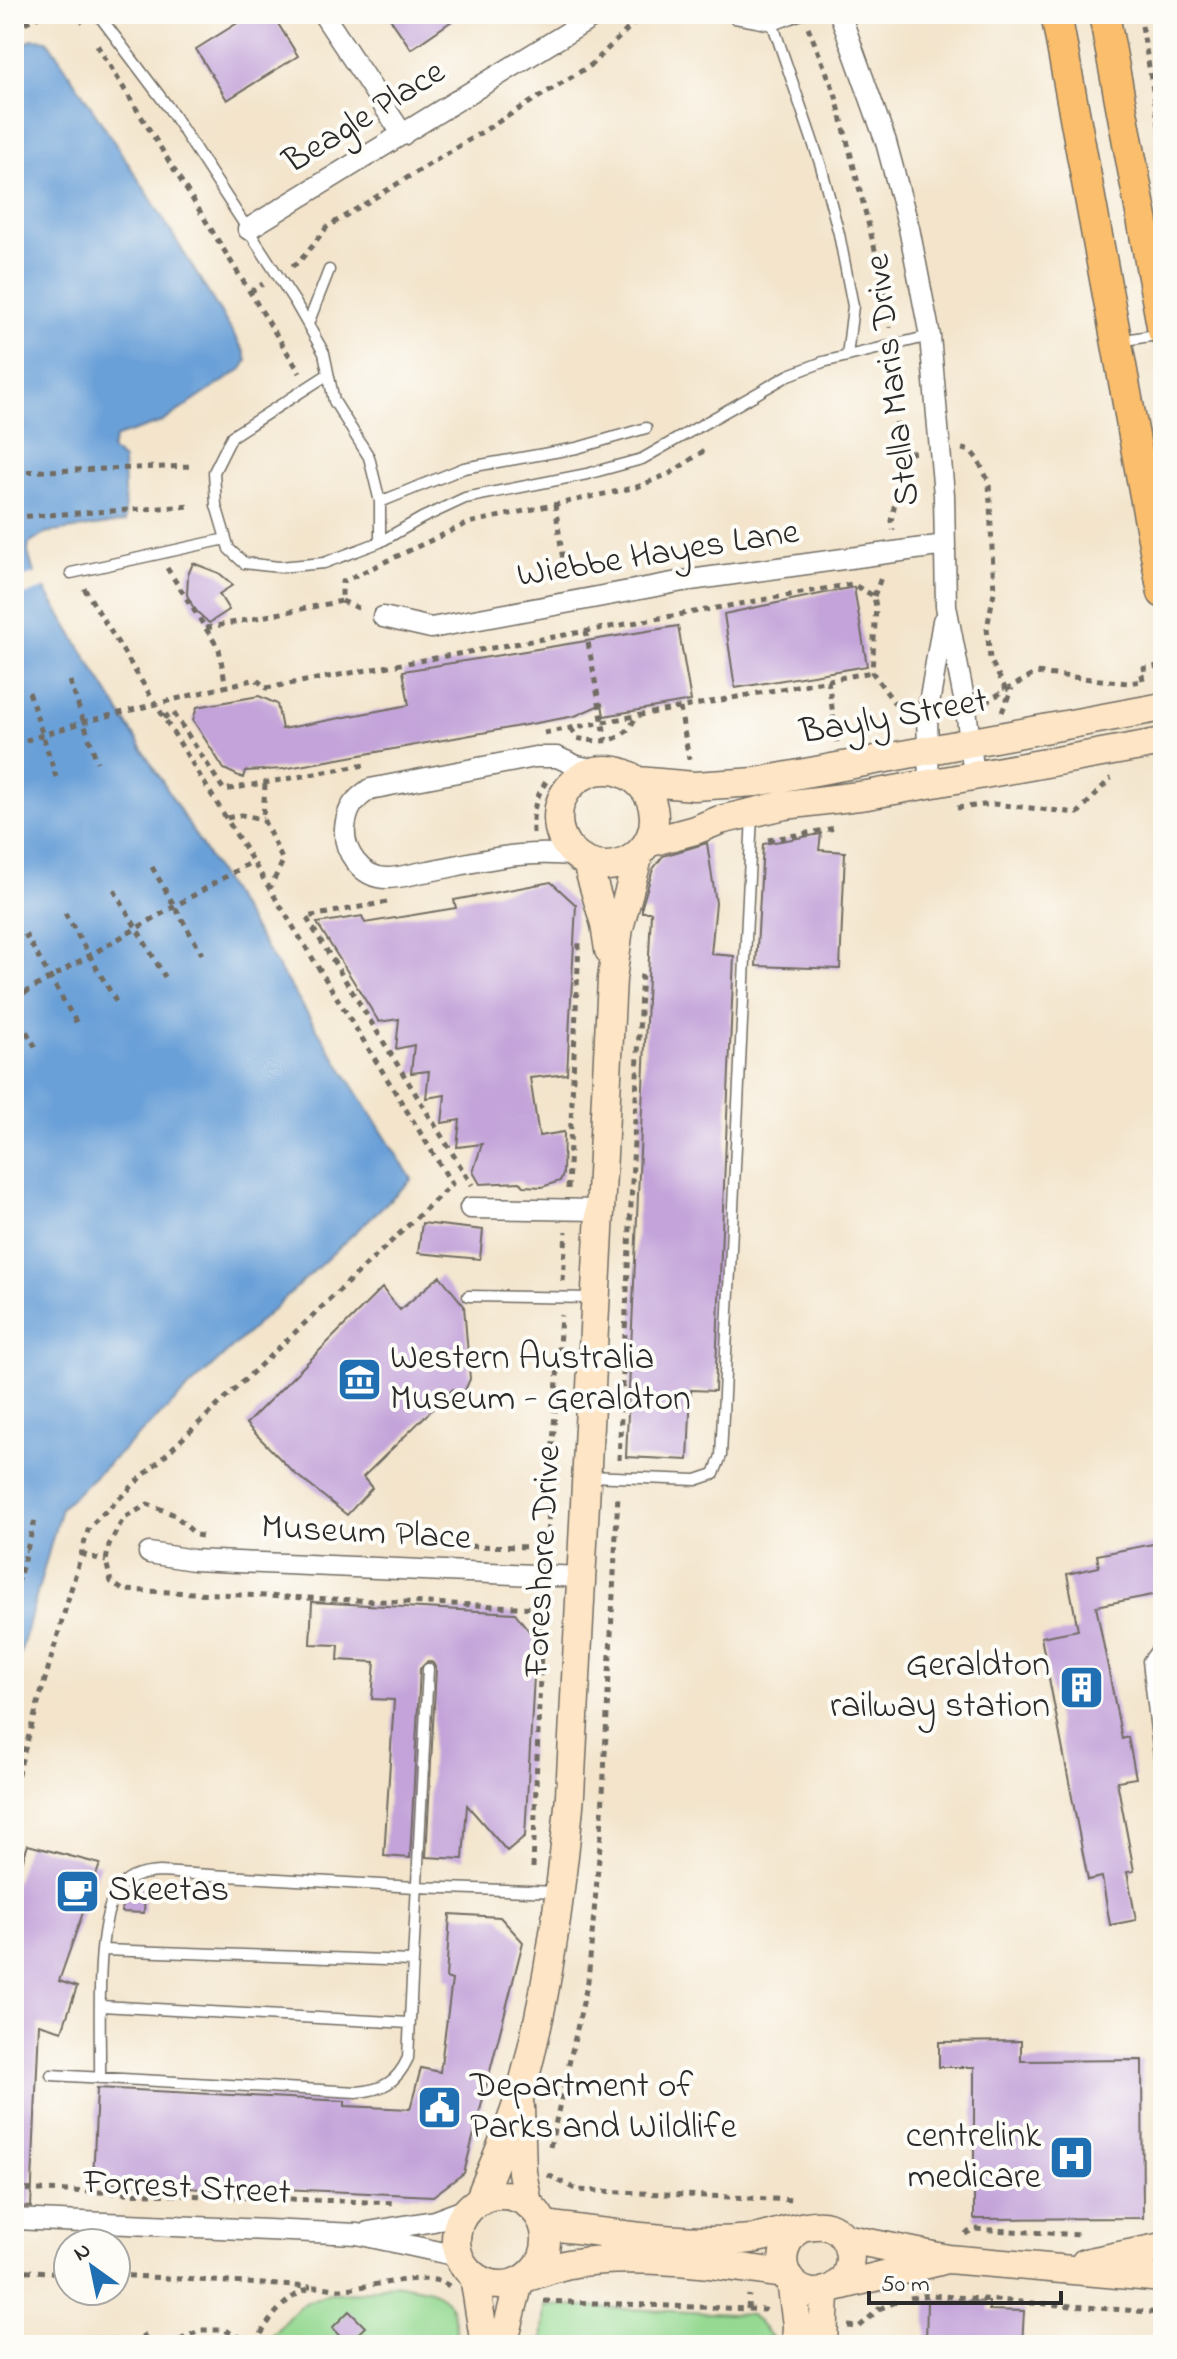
<svg xmlns="http://www.w3.org/2000/svg" width="1177" height="2359" font-family="'Indie Flower',sans-serif">
<rect width="100%" height="100%" fill="#fdfcf7"/>
<filter id="ink" filterUnits="userSpaceOnUse"><feTurbulence type="fractalNoise" baseFrequency=".0125" numOctaves="2"/><feDisplacementMap in="SourceGraphic" scale="16" xChannelSelector="R" yChannelSelector="G"/><feConvolveMatrix kernelMatrix="1 2 1 2 8 2 1 2 1" color-interpolation-filters="sRGB"/></filter>
<filter id="wash" filterUnits="userSpaceOnUse"><feTurbulence type="fractalNoise" baseFrequency=".006" numOctaves="4" result="noise"/><feDisplacementMap in="SourceGraphic" scale="32" xChannelSelector="R" yChannelSelector="G"/><feGaussianBlur stdDeviation="1.8" result="paint"/><feColorMatrix in="noise" values="0 0 0 0 0 0 0 0 0 0 0 0 0 0 0 0 0 1.4 0 .05"/><feComposite in="paint" operator="in"/></filter>
<g filter="url(#wash)">
<rect width="100%" height="100%" fill="#f3e4cb"/>
<!-- green -->
<path fill="#95d992" stroke="#60825e" stroke-width="2" d="M 390,2284 C 438,2288 456,2291 457,2345 L 263,2345 L 300,2305 L 329,2293 L 362,2292 Z
M 545,2305 L 751,2315 L 772,2337 L 771,2345 L 542,2345 Z"/>
<!-- water -->
<path fill="#6ba0d8" stroke="#4b6682" stroke-width="2" d="M 33,39 L 47,40 L 58,56 L 148,194 L 245,353 L 247,361 L 242,369 L 162,422 L 116,437 L 111,450 L 123,460 L 125,522 L 46,533 L 29,544 L 28,552 L 33,570 L 217,871 L 412,1179 L 61,1508 L 14,1676 L 14,49 Z"/>
<!-- pier -->
<path fill="#f3e4cb" d="M 39,573 L 48,588 L 14,598 L 14,580 Z"/>
<g id="blocks">
<!-- building -->
<path fill="#c3a3d9" d="M 252,14 L 272,14 L 298,56 L 227,100 L 196,49 Z
M 387,14 L 462,14 L 411,49 Z
M 193,563 L 219,573 L 233,585 L 219,594 L 229,610 L 209,623 L 194,609 L 187,595 L 188,575 Z
M 854,587 L 867,666 L 735,688 L 724,614 Z
M 678,626 L 691,701 L 604,716 L 602,704 L 575,716 L 283,769 L 245,771 L 243,778 L 224,769 L 193,720 L 197,707 L 259,696 L 277,704 L 282,729 L 409,705 L 403,671 Z
M 821,834 L 819,850 L 845,852 L 840,969 L 756,966 L 763,844 Z
M 707,843 L 716,903 L 711,954 L 734,956 L 715,1391 L 691,1390 L 688,1460 L 626,1457 L 651,912 L 642,912 L 642,906 L 653,869 L 663,856 Z
M 551,882 L 576,905 L 567,1074 L 530,1078 L 539,1136 L 564,1132 L 563,1174 L 560,1181 L 542,1187 L 524,1186 L 520,1182 L 480,1184 L 473,1172 L 482,1144 L 457,1147 L 460,1120 L 442,1123 L 445,1095 L 426,1098 L 429,1071 L 411,1073 L 414,1045 L 396,1049 L 399,1019 L 379,1022 L 317,923 L 362,916 L 365,923 L 456,908 L 454,900 Z
M 422,1223 L 483,1230 L 480,1259 L 418,1253 Z
M 440,1276 L 464,1306 L 470,1379 L 462,1397 L 453,1389 L 363,1477 L 372,1488 L 347,1515 L 293,1472 L 246,1424 L 382,1288 L 400,1310 Z
M 1163,1542 L 1163,1593 L 1096,1606 L 1122,1739 L 1128,1737 L 1136,1778 L 1117,1781 L 1134,1871 L 1127,1872 L 1136,1920 L 1110,1925 L 1102,1877 L 1088,1880 L 1041,1637 L 1078,1630 L 1067,1574 L 1099,1567 L 1097,1555 Z
M 312,1602 L 515,1613 L 536,1640 L 525,1836 L 507,1851 L 467,1805 L 463,1859 L 426,1857 L 436,1669 L 433,1663 L 428,1661 L 420,1669 L 410,1858 L 384,1856 L 394,1700 L 372,1699 L 375,1662 L 338,1660 L 339,1645 L 310,1644 Z
M 28,1845 L 100,1864 L 59,1981 L 77,1987 L 62,2031 L 39,2024 L 31,2207 L 14,2206 L 14,1886 Z
M 132,1887 L 145,1887 L 144,1913 L 122,1912 L 122,1900 Z
M 450,1914 L 500,1917 L 523,1942 L 464,2173 L 433,2196 L 218,2186 L 217,2190 L 93,2182 L 97,2088 L 345,2101 L 345,2106 L 410,2109 L 421,2068 L 440,2072 L 452,1980 L 446,1978 Z
M 1021,2041 L 1021,2061 L 1142,2060 L 1143,2218 L 974,2219 L 974,2067 L 939,2067 L 939,2042 Z
M 927,2300 L 989,2302 L 989,2310 L 1024,2311 L 1022,2345 L 926,2345 Z
M 349,2311 L 365,2327 L 347,2344 L 332,2328 Z"/>
</g>
</g>
<g filter="url(#ink)">
<use href="#blocks" fill-opacity="0" stroke="#716c63" stroke-width="2"/>
<g fill="none" stroke-linecap="round" stroke-linejoin="round">
<defs>
<path id="lane" d="M 98,14 L 168,107 L 295,302 L 324,353 L 334,401 L 369,457 L 380,502 L 380,542
M 735,18 L 773,25 L 802,14
M 773,25 L 821,166 L 839,234 L 853,306 L 847,356
M 308,324 L 329,270
M 1119,341 L 1162,334
M 327,375 L 232,436 L 214,472 L 216,505 L 229,549 L 244,563 L 279,567 L 324,563 L 380,542 L 422,518 L 465,498 L 587,474 L 642,459 L 789,375 L 823,362 L 930,336
M 380,502 L 464,468 L 577,448 L 646,428
M 71,573 L 226,539
M 468,1296 L 593,1298
M 588,1476 L 696,1480 L 714,1474 L 721,1456 L 752,815
M 1163,1641 L 1148,1661 L 1163,1791
M 103,1950 L 412,1961
M 101,2006 L 409,2023
M 51,2075 L 357,2092 C 383,2090 397,2082 408,2058 L 428,1669
M 100,2078 C 101,2034 93,1917 120,1887 C 131,1875 144,1873 160,1872 L 415,1887 L 559,1892"/>
<path id="street" d="M 323,14 L 403,135
M 840,14 L 886,142 L 909,228 L 930,336 L 944,495 L 946,606 L 966,709 L 974,776
M 248,229 L 598,14
M 383,617 L 431,628 L 683,581 L 945,545
M 929,784 L 927,716 L 943,621
M 575,856 C 526,848 477,862 429,871 C 416,873 400,878 387,878 C 361,878 343,851 345,828 C 347,808 354,800 370,789 L 535,757 L 557,757 L 577,766 L 598,770
M 470,1208 L 599,1210
M 149,1553 L 193,1560 L 581,1577
M 14,2219 L 357,2234 L 458,2256
M 368,2232 L 434,2221 L 469,2208"/>
<path id="secondary" d="M558 818a48 48 0 1 1 96 0a48 48 0 1 1-96 0Z
M 637,781 L 694,786 L 756,782 L 1163,707
M 647,843 L 695,830 L 720,820 L 785,805 L 867,795 L 1163,742
M 587,863 L 605,924 L 609,950
M 520,2107 L 522,2172 L 528,2204
M456 2240a45 45 0 1 1 90 0a45 45 0 1 1-90 0Z
M 479,2201 C 493,2165 510,2129 521,2092 C 548,1994 561,1895 570,1795 L 612,979 L 619,928 L 639,854
M 544,2225 C 611,2233 683,2246 751,2239 C 771,2237 811,2220 828,2226 C 852,2234 858,2269 837,2285 C 801,2312 762,2264 797,2230
M 844,2238 L 948,2259 L 1163,2278
M 1085,2263 L 1163,2247
M 474,2276 L 485,2345
M 528,2277 C 543,2272 559,2265 575,2263 C 637,2253 723,2265 785,2274
M 791,2281 L 797,2325 L 796,2345
M 835,2287 L 940,2261
M 503,2345 L 519,2282
M 823,2345 L 825,2291"/>
<path id="primary" d="M 1056,14 L 1163,593
M 1104,14 L 1163,331"/>
</defs>
<!-- lane casing -->
<use href="#lane" stroke="#716c63" stroke-width="13"/>
<!-- street casing -->
<use href="#street" stroke="#716c63" stroke-width="23"/>
<!-- secondary casing -->
<use href="#secondary" stroke="#716c63" stroke-width="31"/>
<!-- primary casing -->
<use href="#primary" stroke="#716c63" stroke-width="33"/>
<!-- path -->
<path stroke="#716c63" stroke-width="5" stroke-dasharray="6 6" stroke-linecap="butt" d="M 73,14 L 83,23
M 1140,14 L 1163,149
M 808,27 L 835,93 L 889,305 L 890,328
M 14,28 L 43,14
M 97,45 L 300,373
M 292,266 L 299,262 L 327,227 L 591,65 L 631,26 L 651,14
M 250,292 L 263,284
M 893,362 L 900,480 L 891,521 L 893,530
M 962,449 L 971,451 L 978,460 L 989,482 L 994,592 L 987,628 L 990,659 L 1006,690
M 897,454 L 920,452
M 15,472 L 193,466
M 555,504 L 566,582
M 14,517 L 193,506
M 167,568 L 219,649 L 226,687
M 874,596 L 882,575
M 342,601 L 363,610
M 206,628 L 342,601 L 342,582 L 468,523 L 637,487 L 671,473 L 708,448
M 586,631 L 606,741
M 828,680 L 837,742
M 1143,680 L 1141,669 L 1163,665
M 70,681 L 97,762
M 29,692 L 56,777
M 985,702 L 1036,673 L 1128,683 L 1143,681
M 680,708 L 689,759
M 1002,712 L 1012,688
M 164,718 L 173,712 L 224,790 L 365,765
M 571,728 L 577,738 C 603,744 625,743 636,716
M 544,733 L 872,672
M 14,744 L 84,722 L 256,679 L 266,688 L 852,584 L 874,596 L 876,607 L 872,672 L 906,719
M 265,784 L 263,819 L 283,861 L 270,888
M 957,808 L 993,804 L 1078,813 L 1111,778
M 227,818 L 242,815 L 263,819
M 533,833 C 532,812 535,797 548,779
M 768,840 L 836,828
M 152,867 L 202,954
M 114,890 L 165,977
M 387,902 L 306,917 L 472,1185
M 65,913 L 118,1005
M 25,934 L 79,1027
M 14,999 L 253,861
M 14,1011 L 38,1051
M 568,1189 L 579,943
M 563,1281 L 566,1231
M 619,1460 L 642,970
M 202,1536 L 196,1535 L 175,1515 L 148,1504 L 123,1519 L 109,1545 L 106,1561 L 111,1582 L 123,1590 L 543,1608
M 14,1546 L 27,1550
M 447,1546 L 547,1547
M 81,1554 L 106,1561
M 546,1556 L 561,1315
M 14,1596 L 36,1517
M 14,1787 L 89,1527 L 452,1184 L 84,588
M 533,1868 L 543,1594
M 550,2147 L 588,1981 L 601,1834 L 618,1494
M 548,2175 L 577,2190 L 794,2200
M 14,2189 L 397,2203
M 965,2234 L 974,2229 L 1082,2235
M 14,2270 L 68,2273
M 116,2275 L 311,2287
M 910,2298 L 930,2295 L 1163,2313
M 544,2301 L 748,2309 L 749,2295
M 748,2309 L 765,2310 L 768,2314
M 879,2309 L 901,2300
M 848,2326 L 859,2327 L 879,2309 L 880,2306
M 146,2334 L 141,2338 L 148,2345
M 169,2345 L 201,2330 L 224,2330 L 256,2344
M 256,2345 C 266,2321 284,2298 310,2288 C 319,2285 330,2289 340,2289 C 366,2289 429,2269 449,2286"/>
<!-- lane -->
<use href="#lane" stroke="#fff" stroke-width="10"/>
<!-- street -->
<use href="#street" stroke="#fff" stroke-width="20"/>
<!-- secondary -->
<use href="#secondary" stroke="#fde5c5" stroke-width="28"/>
<!-- primary -->
<use href="#primary" stroke="#fabe6d" stroke-width="30"/>
</g>
</g>
<!-- icons -->
<defs>
<symbol id="museum-square" viewBox="-11 -11 22 22"><rect x="-9" y="-9" width="18" height="18" rx="4" fill="#1f6fb2" stroke="#fdfcf7"/><path d="M0-6L6-3V-2H-6V-3ZM-5-1h2V3h-2ZM-1-1h2V3h-2ZM3-1h2V3H3ZM-6 4H6V6H-6Z" fill="#fff"/></symbol>
<symbol id="building-square" viewBox="-11 -11 22 22"><rect x="-9" y="-9" width="18" height="18" rx="4" fill="#1f6fb2" stroke="#fdfcf7"/><path d="M-4-6H4V6H1V3H-1V6H-4ZM-2.5-4.3h1.7v1.8h-1.7ZM.8-4.3h1.7v1.8H.8ZM-2.5-1h1.7V.8h-1.7ZM.8-1h1.7V.8H.8Z" fill="#fff"/></symbol>
<symbol id="cafe-square" viewBox="-11 -11 22 22"><rect x="-9" y="-9" width="18" height="18" rx="4" fill="#1f6fb2" stroke="#fdfcf7"/><path d="M-5.5-4.5H6V0H3Q3 3.5 0 3.5H-2.5Q-5.5 3.5-5.5 0ZM3-3.2v2h1.7v-2ZM-6 4.5H4V6H-6Z" fill="#fff"/></symbol>
<symbol id="civic-square" viewBox="-11 -11 22 22"><rect x="-9" y="-9" width="18" height="18" rx="4" fill="#1f6fb2" stroke="#fdfcf7"/><path d="M-.6-6.5H3V-4.5H.6V-3L4-1V1h2V6H-6V1h2V-1L-.6-3ZM-1.2 2.5V6h2.4V2.5Z" fill="#fff"/></symbol>
<symbol id="hospital-square" viewBox="-11 -11 22 22"><rect x="-9" y="-9" width="18" height="18" rx="4" fill="#1f6fb2" stroke="#fdfcf7"/><path d="M-5-5h3v3.5h4V-5h3V5h-3V1.5h-4V5h-3Z" fill="#fff"/></symbol>
</defs>
<g fill-rule="evenodd">
<use href="#museum-square" x="334" y="1354" width="51" height="51"/>
<use href="#building-square" x="1056" y="1662" width="51" height="51"/>
<use href="#cafe-square" x="52" y="1866" width="51" height="51"/>
<use href="#civic-square" x="414" y="2082" width="51" height="51"/>
<use href="#hospital-square" x="1046" y="2132" width="51" height="51"/>
</g>
<g text-anchor="middle" dominant-baseline="central" stroke-width="8" stroke-linejoin="round" paint-order="stroke">
<!-- street labels -->
<g font-size="36" fill="#2b2b2b" stroke="#fdfcf7">
<text transform="translate(365 118) rotate(-32)">Beagle Place</text>
<text transform="translate(894 380) rotate(-97)">Stella Maris Drive</text>
<text transform="translate(658 555) rotate(-9)">Wiebbe Hayes Lane</text>
<text transform="translate(894 718) rotate(-10)">Bayly Street</text>
<text transform="translate(366 1534) rotate(3)">Museum Place</text>
<text transform="translate(544 1561) rotate(-87)">Foreshore Drive</text>
<text transform="translate(187 2189) rotate(3)">Forrest Street</text>
</g>
<!-- poi labels -->
<g font-size="36" fill="#2b2b2b" stroke="#fdfcf7" text-anchor="start">
<text x="390" y="1359">Western Australia<tspan x="390" dy="41">Museum - Geraldton</tspan></text>
<text x="1050" y="1666" text-anchor="end">Geraldton<tspan x="1050" dy="41">railway station</tspan></text>
<text x="108" y="1891">Skeetas</text>
<text x="470" y="2087">Department of<tspan x="470" dy="41">Parks and Wildlife</tspan></text>
<text x="1041" y="2137" text-anchor="end">centrelink<tspan x="1041" dy="41">medicare</tspan></text>
</g>
</g>
<!-- margin -->
<rect width="1177" height="2359" fill="none" stroke="#fdfcf7" stroke-width="48"/>
<!-- north arrow -->
<g transform="translate(92 2267) rotate(327)"><circle r="38" fill="#fdfcf7" stroke="#a9a8a5" stroke-width="2"/>
<path d="M0-6L14 30L0 20L-14 30Z" fill="#1f6fb2"/>
<text y="-12" font-size="22" font-weight="bold" text-anchor="middle" fill="#2b2b2b">N</text>
</g>
<!-- scale -->
<path d="M869 2291v12h192v-12" fill="none" stroke="#2b2b2b" stroke-width="4"/>
<text x="881" y="2291" font-size="24" fill="#2b2b2b" stroke="#fdfcf7" stroke-width="6" paint-order="stroke">50 m</text>
</svg>
